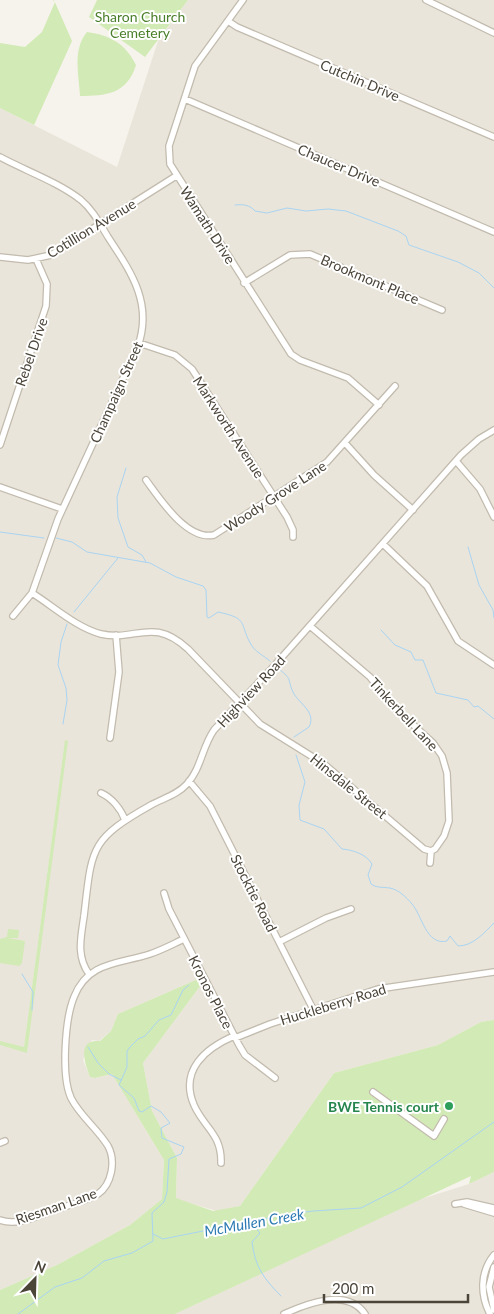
<svg xmlns="http://www.w3.org/2000/svg" width="494" height="1314" font-family="Lato,sans-serif">
<rect width="100%" height="100%" fill="#f6f3ec"/>
<!-- residential -->
<path fill="#eae5da" d="M 188,0 L 494,0 L 494,1020 L 481,1022 L 438,1045 L 334,1073 L 240,1206 L 217,1211 L 176,1199 L 177,1158 L 152,1111 L 143,1063 L 201,985 L 198,979 L 118,1014 L 111,1031 L 99,1041 L 92,1040 L 83,1060 L 90,1077 L 96,1078 L 112,1074 L 164,1160 L 162,1199 L 130,1225 L 57,1265 L 0,1290 L 0,1045 L 27,1052 L 65,741 L 24,1048 L 0,1041 L 0,108 L 117,167 L 158,41 Z
M 494,1172 L 494,1314 L 175,1314 L 418,1200 L 469,1184 Z"/>
<!-- green -->
<path fill="#d2eab5" d="M 53,0 L 54,0 L 72,41 L 34,125 L 0,108 L 0,43 L 25,47 L 42,32 L 55,2 Z
M 97,0 L 188,0 L 145,57 L 89,17 Z
M 87,32 C 110,35 126,44 136,65 C 127,94 106,96 80,96 C 79,75 72,50 87,32 Z
M 65,740 L 68,741 L 27,1053 L 0,1045 L 0,1041 L 24,1047 Z
M 8,929 L 19,930 L 18,938 L 8,938 L 25,941 L 22,963 L 19,966 L 0,963 L 0,939 L 7,937 Z
M 198,979 L 201,985 L 143,1063 L 152,1111 L 177,1158 L 176,1198 L 213,1211 L 240,1206 L 334,1073 L 438,1045 L 481,1022 L 494,1020 L 494,1172 L 469,1184 L 471,1176 L 175,1314 L 0,1314 L 0,1290 L 57,1265 L 130,1225 L 162,1199 L 164,1160 L 112,1074 L 95,1078 L 90,1077 C 85,1063 76,1039 100,1041 L 111,1031 L 118,1014 Z"/>
<g fill="none" stroke-linecap="round" stroke-linejoin="round">
<!-- stream -->
<path stroke="#a9d4f2" stroke-width="1" d="M 235,205 C 243,204 250,205 255,211 L 267,213 L 287,208 L 306,211 L 328,209 L 346,211 L 398,231 L 406,236 L 409,245 L 458,262 L 479,273 L 494,288
M 126,468 L 117,497 L 118,518 L 128,547 L 142,555 L 146,562
M 0,532 L 44,538
M 56,538 L 72,542 L 87,552 L 150,563 L 176,577 L 203,586 L 206,590 L 207,617 L 209,618 L 218,612 C 251,619 238,624 252,646 C 256,652 264,656 270,661
M 468,547 L 479,585 L 493,610 L 494,618
M 74,612 L 118,558
M 381,630 L 395,645 L 411,652 L 415,660 L 423,660 L 436,693 L 468,700 L 474,707 L 478,706 L 494,719
M 279,669 C 293,680 287,679 293,692 C 298,703 317,712 309,727 L 294,737
M 63,724 L 67,700 L 66,688 L 58,665 L 61,642 L 67,624
M 296,755 L 305,782 L 299,805 L 300,820 L 324,829 L 342,849 C 353,850 366,854 372,864 L 368,875 L 371,884 C 376,888 383,887 390,888 C 399,890 406,897 412,904 C 422,915 426,946 447,941 L 450,936 L 458,946 C 473,946 484,933 494,923
M 22,974 L 33,992 L 32,1010
M 88,1047 L 98,1063 L 109,1074 L 121,1080
M 257,1221 L 255,1227 L 260,1233 L 252,1242 C 255,1267 264,1279 281,1296
M 153,1234 L 163,1239 L 283,1215 L 313,1211 L 361,1208 L 402,1187 L 494,1122
M 18,1314 L 55,1287 L 82,1278 L 104,1261 L 132,1253 L 153,1241 L 152,1213 L 164,1202 L 167,1192 L 169,1159 L 181,1154 L 184,1147 L 162,1138 L 161,1128 L 170,1123 L 161,1112 L 151,1106 L 142,1112 L 139,1111 L 134,1098 L 119,1085 L 127,1067 L 127,1051 L 130,1047 L 138,1039 L 145,1036 L 159,1020 L 171,1015 L 183,990 L 189,985"/>
<defs>
<path id="minor" d="M 243,0 L 195,66 L 169,146 L 170,164 L 291,354 L 300,360 L 348,378 L 379,405
M 426,0 L 494,33
M 228,21 L 237,27 L 494,137
M 185,99 L 494,232
M 0,157 C 26,171 58,182 81,200 C 93,210 100,224 108,237 C 131,272 153,303 138,346 L 58,519 L 32,593 L 13,616
M 0,257 L 28,260 L 51,255 L 176,176
M 244,283 L 290,255 L 310,254 L 442,310
M 139,343 L 175,355 L 192,369 L 287,517 L 293,530 L 293,537
M 345,443 L 374,475 L 413,510
M 0,445 L 46,306 L 47,284 L 36,259
M 456,461 L 480,489 L 494,517
M 146,480 C 160,499 187,541 214,535 L 327,462 L 395,386
M 0,487 L 62,509
M 383,544 L 427,586 L 458,641 L 494,665
M 32,593 C 53,606 77,628 101,634 C 136,642 152,616 188,649 L 260,724 L 324,764 L 424,849 L 431,851
M 310,626 L 370,677 L 397,710 L 433,743 L 442,756 L 447,773 L 449,821 L 444,836 L 435,849 L 431,851
M 110,738 L 119,672 L 116,635
M 189,781 L 210,806 L 313,1009
M 101,793 C 112,798 121,809 125,820
M 430,863 L 431,851
M 164,893 L 169,909 L 239,1045 L 245,1055 L 275,1078
M 279,942 L 326,918 L 351,909
M 89,974 C 76,956 81,937 84,916 C 92,848 89,840 151,805 C 164,798 177,795 187,784 C 201,769 202,747 214,730 L 275,665 L 461,455 L 479,439 L 494,430
M 235,1038 L 270,1024 L 378,989 L 494,972
M 373,1092 L 434,1136 L 444,1119
M 0,1143 L 5,1141
M 221,1163 C 222,1134 204,1128 194,1105 C 179,1070 206,1048 234,1036
M 455,1204 L 467,1202 L 494,1208
M 464,1204 L 494,1213
M 0,1220 C 18,1227 42,1214 58,1209 C 71,1204 87,1201 98,1194 C 112,1184 116,1161 108,1146 C 97,1128 80,1116 71,1098 C 61,1076 65,1019 74,997 C 88,961 120,964 150,954 C 162,950 173,944 184,939
M 494,1267 L 489,1287 L 494,1310
M 284,1314 C 308,1303 347,1288 365,1314
M 490,1314 C 480,1295 480,1272 494,1255"/>
</defs>
<!-- minor casing -->
<use href="#minor" stroke="#c2bbae" stroke-width="8"/>
<!-- minor -->
<use href="#minor" stroke="#fff" stroke-width="5.5"/>
</g>
<!-- markers -->
<circle fill="#2e9e5b" stroke="#fff" stroke-width="2" cx="449" cy="1106" r="5"/>
<g text-anchor="middle" dominant-baseline="central" stroke-width="4" stroke-linejoin="round" paint-order="stroke">
<!-- park labels -->
<g font-size="14" fill="#4a7f2a" stroke="#fff">
<text x="140" y="16">Sharon Church<tspan x="140" dy="16">Cemetery</tspan></text>
</g>
<!-- street labels -->
<g font-size="14" fill="#4b4439" stroke="#fff">
<text transform="translate(360 80) rotate(23)">Cutchin Drive</text>
<text transform="translate(339 165) rotate(23)">Chaucer Drive</text>
<text transform="translate(208 225) rotate(57)">Wamath Drive</text>
<text transform="translate(91 228) rotate(-31)">Cotillion Avenue</text>
<text transform="translate(370 279) rotate(23)">Brookmont Place</text>
<text transform="translate(31 352) rotate(-71)">Rebel Drive</text>
<text transform="translate(116 392) rotate(-66)">Champaign Street</text>
<text transform="translate(229 427) rotate(57)">Markworth Avenue</text>
<text transform="translate(275 496) rotate(-33)">Woody Grove Lane</text>
<text transform="translate(251 691) rotate(-47)">Highview Road</text>
<text transform="translate(404 714) rotate(47)">Tinkerbell Lane</text>
<text transform="translate(349 786) rotate(39)">Hinsdale Street</text>
<text transform="translate(254 893) rotate(63)">Stocktie Road</text>
<text transform="translate(211 992) rotate(63)">Kronos Place</text>
<text transform="translate(333 1004) rotate(-17)">Huckleberry Road</text>
<text transform="translate(56 1206) rotate(-19)">Riesman Lane</text>
</g>
<!-- leisure labels -->
<g font-size="14" font-weight="bold" fill="#27864d" stroke="#fff" text-anchor="end">
<text x="439" y="1106">BWE Tennis court</text>
</g>
<!-- water labels -->
<g font-size="15" font-style="italic" fill="#2e7ab2" stroke="#fff">
<text transform="translate(254 1222) rotate(-10)">McMullen Creek</text>
</g>
</g>
<!-- north arrow -->
<g transform="translate(35 1279) rotate(23)" stroke="#ffffff" stroke-width="4" paint-order="stroke">
<path d="M0-4L9 19L0 12L-9 19Z" fill="#4b4439"/>
<text y="-8" font-size="14" font-weight="bold" text-anchor="middle" fill="#4b4439">N</text>
</g>
<!-- scale -->
<path d="M324 1294v8h144v-8" fill="none" stroke="#4b4439" stroke-width="2.5"/>
<text x="332" y="1294" font-size="15" fill="#4b4439" stroke="#ffffff" stroke-width="4" paint-order="stroke">200 m</text>
</svg>
